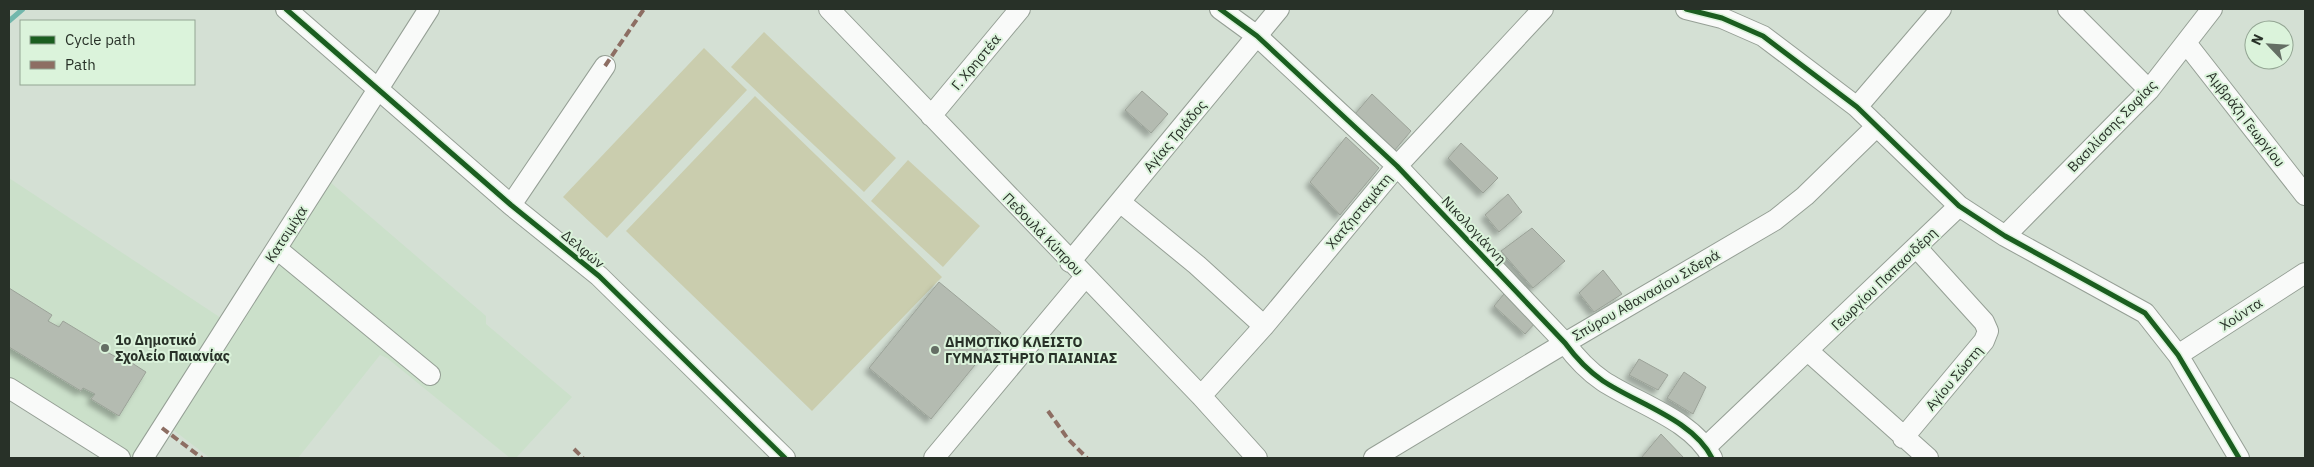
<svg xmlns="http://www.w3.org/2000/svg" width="2314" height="467" font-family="'IBM Plex Sans',sans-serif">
<defs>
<filter id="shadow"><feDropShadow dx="-4.5" dy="4.5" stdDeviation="2.5" flood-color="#0004"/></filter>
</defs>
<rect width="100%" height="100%" fill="#d4e0d4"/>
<!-- built -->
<path fill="#cbe0ca" d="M 9,178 L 221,318 L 134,458 L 9,378 Z
M 330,182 L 486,316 L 486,324 L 572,397 L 516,458 L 510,458 L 387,358 L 380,355 L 298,458 L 210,458 L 172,429 Z"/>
<!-- green -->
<path fill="#cacdae" d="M 764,32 L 896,158 L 864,192 L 731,67 Z
M 704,48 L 747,90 L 607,238 L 563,197 Z
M 755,96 L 942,277 L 812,411 L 626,231 Z
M 908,160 L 980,226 L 943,267 L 871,201 Z"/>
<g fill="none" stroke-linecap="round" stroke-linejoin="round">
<!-- stream -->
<path stroke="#72b7ac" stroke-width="5" d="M 9,21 L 23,9"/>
</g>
<!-- building -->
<path fill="#b4bbb1" stroke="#9ba298" filter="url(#shadow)" d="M 1142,91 L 1168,114 L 1151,133 L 1125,110 Z
M 1372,94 L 1411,131 L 1394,151 L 1355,114 Z
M 1346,137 L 1379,168 L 1340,215 L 1310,182 Z
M 1461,143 L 1498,178 L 1483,193 L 1448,158 Z
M 1508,194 L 1522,212 L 1499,232 L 1485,215 Z
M 1532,228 L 1565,261 L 1533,288 L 1501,251 Z
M 1603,270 L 1622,294 L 1594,312 L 1579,293 Z
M 939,282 L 1001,333 L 931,419 L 869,368 Z
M 9,288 L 52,315 L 48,321 L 59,327 L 63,321 L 106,347 L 104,350 L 119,359 L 121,356 L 146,372 L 119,416 L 91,399 L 95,394 L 83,388 L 81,391 L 9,347 Z
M 1508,289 L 1537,321 L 1525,334 L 1494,306 Z
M 1639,359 L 1668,375 L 1658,390 L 1629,375 Z
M 1684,372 L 1706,387 L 1693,414 L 1667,398 Z
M 1661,434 L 1684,458 L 1641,458 Z"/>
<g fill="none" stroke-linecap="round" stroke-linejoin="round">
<defs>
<path id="minor" d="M 286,9 L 511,205 L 599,276 L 785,458
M 829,9 L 1201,396 L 1257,458
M 1220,9 L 1257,36 L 1397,166 L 1565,343 C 1576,358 1587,370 1603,381 C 1638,404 1693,420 1712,458
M 1686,9 L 1722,18 L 1763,36 L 1857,107 L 1959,206 L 2005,236 L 2145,313 L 2178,355 L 2239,458
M 2068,9 L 2149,90
M 2186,43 L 2305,195
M 1857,107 L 1941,9
M 931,116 L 1020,9
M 1120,202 L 1197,265 L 1264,326
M 511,205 L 605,66
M 2005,236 L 2149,90 L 2212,9
M 277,249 L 430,375
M 1070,262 L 1279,9
M 1808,351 L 1928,458
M 2178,355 L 2305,273
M 9,388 L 120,458
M 1201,396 L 1264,326 L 1397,166 L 1543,9
M 1903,438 L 1984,341 L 1988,331 L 1984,322 L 1917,248
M 1707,446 L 1959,206
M 143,458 L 429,9
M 934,458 L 1085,277
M 1374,458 L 1565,343 L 1775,220 L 1805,196 L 1877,126"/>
</defs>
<!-- minor casing -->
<use href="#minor" stroke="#959f95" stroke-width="22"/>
<!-- minor -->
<use href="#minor" stroke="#f9faf9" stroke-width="20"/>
<!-- quiet -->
<path stroke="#8d6e63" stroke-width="4" stroke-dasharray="8 4" stroke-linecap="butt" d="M 605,66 L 644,9
M 1048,411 L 1068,439 L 1087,458
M 162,428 L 202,458
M 574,449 L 583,458"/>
<defs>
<path id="cycleway" d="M 286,9 L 511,205 L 599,276 L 785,458
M 1220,9 L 1257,36 L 1397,166 L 1565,343 C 1576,358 1587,370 1603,381 C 1638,404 1693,420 1712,458
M 1686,9 L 1722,18 L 1763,36 L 1857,107 L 1959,206 L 2005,236 L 2145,313 L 2178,355 L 2239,458"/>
</defs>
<!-- cycleway casing -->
<use href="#cycleway" stroke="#dbf3db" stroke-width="8"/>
<!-- cycleway -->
<use href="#cycleway" stroke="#1b5e20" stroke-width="5"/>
</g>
<!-- markers -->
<g fill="#646e64" stroke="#dbf3db" stroke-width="2">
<circle cx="105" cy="348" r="5"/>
<circle cx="935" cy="350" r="5"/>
</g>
<g text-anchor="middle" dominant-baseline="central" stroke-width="4" stroke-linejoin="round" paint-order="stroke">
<!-- street labels -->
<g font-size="14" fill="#283128" stroke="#dbf3db">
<text transform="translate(976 62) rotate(-50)">Γ. Χρηστέα</text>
<text transform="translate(2246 119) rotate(52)">Αμβράζη Γεωργίου</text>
<text transform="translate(2112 126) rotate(-46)">Βασιλίσσης Σοφίας</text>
<text transform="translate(1175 136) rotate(-50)">Αγίας Τριάδος</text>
<text transform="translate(1359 211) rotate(-50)">Χατζησταμάτη</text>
<text transform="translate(1474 230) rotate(47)">Νικολογιάννη</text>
<text transform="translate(286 234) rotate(-57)">Κατσιμίχα</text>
<text transform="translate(1043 234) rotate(46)">Πεδουλά Κύπρου</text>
<text transform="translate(583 249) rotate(40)">Δελφών</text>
<text transform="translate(1884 279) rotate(-44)">Γεωργίου Παπασιδέρη</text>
<text transform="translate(1646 295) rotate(-30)">Σπύρου Αθανασίου Σιδερά</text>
<text transform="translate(2241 314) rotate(-33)">Χούντα</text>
<text transform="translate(1954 378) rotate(-50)">Αγίου Σώστη</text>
</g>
<!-- poi labels -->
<g font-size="14" font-weight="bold" fill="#283128" stroke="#dbf3db" text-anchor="start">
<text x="115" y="340">1ο Δημοτικό<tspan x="115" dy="16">Σχολείο Παιανίας</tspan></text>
<text x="945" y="342">ΔΗΜΟΤΙΚΟ ΚΛΕΙΣΤΟ<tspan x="945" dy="16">ΓΥΜΝΑΣΤΗΡΙΟ ΠΑΙΑΝΙΑΣ</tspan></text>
</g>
</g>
<!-- border -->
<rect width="2314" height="467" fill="none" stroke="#283128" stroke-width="20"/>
<!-- legend -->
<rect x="20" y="20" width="175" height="65" fill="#dbf3db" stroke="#93a593"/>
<rect x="30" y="36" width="25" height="8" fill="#1b5e20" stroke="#93a593"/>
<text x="65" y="45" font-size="15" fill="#283128">Cycle path</text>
<rect x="30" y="61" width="25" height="8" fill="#8d6e63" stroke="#93a593"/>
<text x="65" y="70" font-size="15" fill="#283128">Path</text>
<!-- north arrow -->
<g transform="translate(2269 45) rotate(295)"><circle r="24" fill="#dbf3db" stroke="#93a593"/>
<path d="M0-4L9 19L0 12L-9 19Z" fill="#646e64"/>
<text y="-8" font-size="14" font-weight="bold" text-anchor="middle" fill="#283128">N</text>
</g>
</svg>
